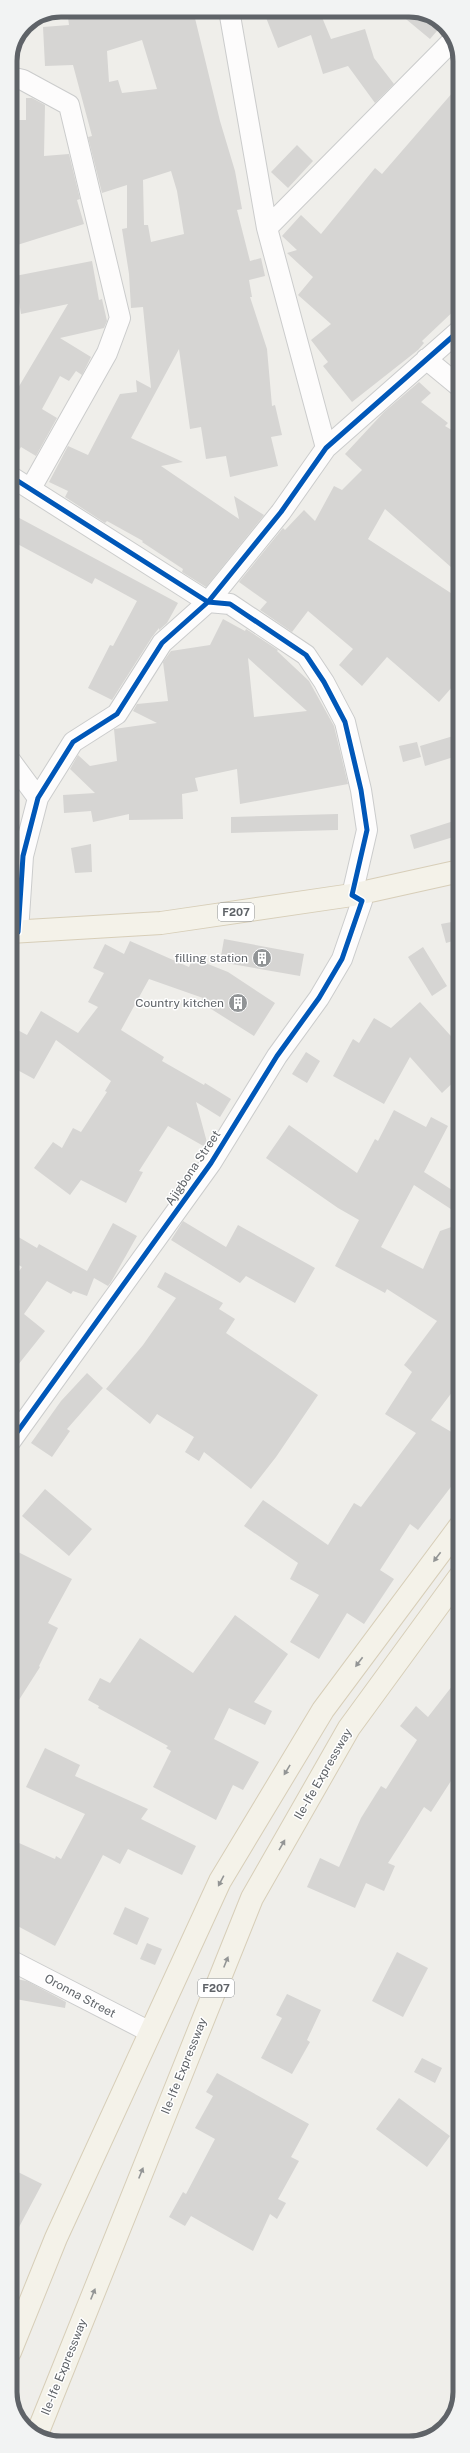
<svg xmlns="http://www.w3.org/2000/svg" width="470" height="2453" font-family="'Public Sans',sans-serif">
<rect width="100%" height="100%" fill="#efeeea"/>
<!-- building -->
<path fill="#d6d5d3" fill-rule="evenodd" d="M 67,10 L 193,10 L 220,121 L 235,171 L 242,209 L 237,210 L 250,261 L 261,258 L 265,276 L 249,280 L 252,297 L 250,297 L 267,349 L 272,406 L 275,405 L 282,435 L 271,437 L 278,466 L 230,477 L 226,456 L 206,459 L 201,427 L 190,429 L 179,349 L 131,438 L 183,462 L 161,466 L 239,519 L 234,496 L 264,515 L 206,587 L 182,572 L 183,569 L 142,542 L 143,541 L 107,521 L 105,523 L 65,497 L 68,491 L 49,482 L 68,446 L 88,455 L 120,394 L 137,392 L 136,380 L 151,388 L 143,307 L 131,308 L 129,274 L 122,229 L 127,228 L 127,185 L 102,193 L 88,137 L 92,136 L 73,65 L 45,66 L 43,27 L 69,25 ZM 142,40 L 157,89 L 122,93 L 118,80 L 109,82 L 107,51 ZM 171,171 L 177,191 L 184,234 L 151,242 L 148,225 L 144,225 L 143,180 Z
M 263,10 L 319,10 L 331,39 L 365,29 L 374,58 L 394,84 L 375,103 L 348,66 L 323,74 L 311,35 L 278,48 Z
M 395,10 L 416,10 L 443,24 L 430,39 Z
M 460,84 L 460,305 L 422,341 L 424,343 L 418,350 L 352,402 L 323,366 L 328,362 L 311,340 L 331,324 L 298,295 L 313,277 L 287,253 L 297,250 L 282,236 L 301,215 L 321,234 L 375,168 L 382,174 Z
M 26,98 L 32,98 L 45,105 L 44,156 L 69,154 L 80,199 L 77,200 L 84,224 L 14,246 L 10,232 L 10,120 L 26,120 Z
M 297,145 L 313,161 L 288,188 L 271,172 Z
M 92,261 L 99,300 L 102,299 L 107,321 L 104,328 L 60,338 L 91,357 L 82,375 L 76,371 L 69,381 L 60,376 L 42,409 L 57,418 L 36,456 L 21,447 L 10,465 L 10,384 L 18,388 L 68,304 L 21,314 L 15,276 Z
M 419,382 L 431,393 L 421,402 L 448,423 L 445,426 L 460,435 L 460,575 L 385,509 L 368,539 L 460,599 L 460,678 L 439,702 L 387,657 L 362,686 L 339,665 L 353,649 L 308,611 L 292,632 L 260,610 L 267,602 L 239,582 L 283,528 L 285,530 L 304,510 L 315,521 L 334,486 L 342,490 L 362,470 L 345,454 L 384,412 Z
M 10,513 L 178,603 L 167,623 L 159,630 L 159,628 L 152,637 L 112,700 L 88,688 L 110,645 L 113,646 L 137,601 L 95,578 L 92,584 L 10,540 Z
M 223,619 L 245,631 L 246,629 L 278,650 L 277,651 L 309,681 L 334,726 L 348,784 L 240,804 L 237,769 L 195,778 L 198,791 L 182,794 L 183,819 L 129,820 L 129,814 L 93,822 L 91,811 L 64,813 L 63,795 L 95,793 L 70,769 L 78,755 L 90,766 L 117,761 L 114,729 L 157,723 L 133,711 L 137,704 L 168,701 L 163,662 L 171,651 L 210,645 ZM 248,658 L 307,711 L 254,717 Z
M 460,734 L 460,755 L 425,766 L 420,746 Z
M 417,742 L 421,757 L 403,762 L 399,746 Z
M 338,814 L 338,830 L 231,833 L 231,817 Z
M 460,819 L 460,835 L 414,849 L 410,835 Z
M 91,844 L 92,872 L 75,873 L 71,848 Z
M 457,921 L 460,939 L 446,943 L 441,924 Z
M 224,939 L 304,954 L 300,976 L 220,962 Z
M 130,941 L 189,967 L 193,958 L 228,972 L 275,1003 L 254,1036 L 200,1002 L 203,998 L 149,979 L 121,1030 L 164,1057 L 162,1061 L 204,1085 L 205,1083 L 231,1099 L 220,1117 L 196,1102 L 208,1146 L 207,1148 L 168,1126 L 139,1171 L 143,1172 L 126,1203 L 81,1180 L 70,1195 L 34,1168 L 53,1142 L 62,1148 L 73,1128 L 81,1132 L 107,1092 L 105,1091 L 111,1081 L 56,1040 L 34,1079 L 10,1066 L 10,1026 L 27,1035 L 41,1011 L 78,1033 L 98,1007 L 88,1002 L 104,973 L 93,968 L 105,944 L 124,954 Z
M 423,947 L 447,986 L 432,996 L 408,957 Z
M 420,1002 L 460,1046 L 460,1076 L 442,1093 L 410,1057 L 384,1104 L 333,1076 L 353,1039 L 359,1043 L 374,1018 L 391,1028 Z
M 306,1052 L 320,1061 L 307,1083 L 292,1074 Z
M 394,1110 L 426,1127 L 431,1117 L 448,1126 L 424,1172 L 460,1195 L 460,1215 L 414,1185 L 381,1247 L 423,1269 L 440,1231 L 460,1224 L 460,1395 L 453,1391 L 431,1420 L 460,1437 L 460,1475 L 418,1530 L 410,1524 L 380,1570 L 394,1579 L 364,1624 L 347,1613 L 319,1659 L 290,1642 L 319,1595 L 290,1579 L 298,1563 L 244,1526 L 263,1500 L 328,1545 L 354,1503 L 361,1507 L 416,1433 L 385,1414 L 412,1372 L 404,1365 L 437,1321 L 387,1289 L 385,1293 L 335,1266 L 359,1220 L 338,1208 L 266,1158 L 289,1125 L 357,1173 L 375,1139 L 378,1141 Z
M 183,1221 L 226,1247 L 238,1225 L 315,1268 L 295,1303 L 246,1276 L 240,1283 L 171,1240 Z
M 113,1223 L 137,1236 L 111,1282 L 108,1286 L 94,1278 L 87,1296 L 73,1291 L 71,1294 L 47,1281 L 24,1314 L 45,1331 L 10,1375 L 10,1284 L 22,1267 L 10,1260 L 10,1232 L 37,1248 L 39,1244 L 87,1271 Z
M 165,1272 L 223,1303 L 219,1309 L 235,1319 L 226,1333 L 318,1395 L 276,1457 L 251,1489 L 204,1452 L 199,1461 L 185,1452 L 194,1437 L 157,1414 L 150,1424 L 106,1389 L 143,1345 L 176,1298 L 157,1287 Z
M 87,1373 L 103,1388 L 67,1429 L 70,1431 L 52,1457 L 31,1443 L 61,1401 Z
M 45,1489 L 92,1529 L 69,1556 L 22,1516 Z
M 10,1548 L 72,1579 L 48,1623 L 58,1628 L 39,1666 L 40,1667 L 10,1714 Z
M 235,1615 L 288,1654 L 254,1702 L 272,1711 L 265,1725 L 229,1708 L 214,1739 L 259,1762 L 243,1790 L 233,1785 L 216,1820 L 153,1787 L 171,1751 L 166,1748 L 168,1746 L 98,1708 L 99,1706 L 88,1700 L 100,1678 L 110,1683 L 140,1638 L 193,1673 Z
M 460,1676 L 460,1767 L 431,1812 L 424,1807 L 388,1863 L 395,1866 L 384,1891 L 366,1883 L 355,1908 L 307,1887 L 320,1858 L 339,1867 L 361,1818 L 381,1786 L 386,1789 L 417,1740 L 400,1726 L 416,1706 L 428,1717 Z
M 45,1748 L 80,1765 L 75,1776 L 148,1809 L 141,1819 L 196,1846 L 182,1875 L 128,1849 L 120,1864 L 103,1855 L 55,1946 L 10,1922 L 10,1839 L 55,1859 L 56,1856 L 61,1859 L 85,1814 L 26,1787 Z
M 125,1907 L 149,1918 L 137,1945 L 113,1934 Z
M 147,1943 L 162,1949 L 155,1965 L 140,1959 Z
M 397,1952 L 428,1968 L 403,2017 L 372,2001 Z
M 10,1978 L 27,1981 L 66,2002 L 65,2008 L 10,1998 Z
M 287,1994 L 321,2010 L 307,2040 L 310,2042 L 292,2074 L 261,2058 L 282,2018 L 276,2015 Z
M 422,2058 L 442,2068 L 435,2083 L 414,2072 Z
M 217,2073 L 309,2124 L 291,2157 L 299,2161 L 278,2199 L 286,2203 L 277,2219 L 270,2214 L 253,2251 L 191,2216 L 185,2226 L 169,2217 L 183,2192 L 186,2194 L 215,2139 L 195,2128 L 213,2096 L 206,2092 Z
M 399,2098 L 450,2136 L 427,2167 L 376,2129 Z
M 10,2168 L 42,2184 L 10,2244 Z"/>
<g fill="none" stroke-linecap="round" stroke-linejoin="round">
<defs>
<path id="minor" d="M 229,10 L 267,228 L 326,448
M 10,77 L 23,80 L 69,105 L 120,318 L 107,353 L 31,488
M 267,228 L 453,40
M 426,359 L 460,387
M 10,476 L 208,602 L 230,604 L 306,655 L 324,682 L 345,722 L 361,790 L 367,830 L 352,895 L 362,901 L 342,959 L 319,998 L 277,1056 L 211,1163 L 10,1442
M 10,760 L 38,798
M 18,932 L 23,856 L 38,798 L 73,742 L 117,714 L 162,643 L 208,602 L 281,512 L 326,448 L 460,330
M 10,1960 L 150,2032"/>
<path id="primary" d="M 10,932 L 161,923 L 352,895 L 460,871
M 10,2352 L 56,2238 L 220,1881 L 323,1710 L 460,1526
M 37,2434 L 252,1898 L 349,1728 L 460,1576"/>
</defs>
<!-- minor casing -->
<use href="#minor" stroke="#cbcccc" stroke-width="22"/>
<!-- primary casing -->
<use href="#primary" stroke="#d7ceb8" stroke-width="24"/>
<!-- minor -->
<use href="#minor" stroke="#fdfcfc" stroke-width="20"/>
<!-- primary -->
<use href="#primary" stroke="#f4f2e9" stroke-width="22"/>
<defs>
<path id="cycleway" d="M 10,476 L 208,602 L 230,604 L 306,655 L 324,682 L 345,722 L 361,790 L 367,830 L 352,895 L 362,901 L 342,959 L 319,998 L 277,1056 L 211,1163 L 10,1442
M 18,932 L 23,856 L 38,798 L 73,742 L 117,714 L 162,643 L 208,602 L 281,512 L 326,448 L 460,330"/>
</defs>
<!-- cycleway casing -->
<use href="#cycleway" stroke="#fff" stroke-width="8"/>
<!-- cycleway -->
<use href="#cycleway" stroke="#0057b8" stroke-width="5"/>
</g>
<!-- one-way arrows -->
<defs><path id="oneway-solid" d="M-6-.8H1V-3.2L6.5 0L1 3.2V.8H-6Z"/></defs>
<g fill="#939595">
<use href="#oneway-solid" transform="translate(437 1557) rotate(127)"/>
<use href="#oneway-solid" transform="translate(359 1662) rotate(127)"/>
<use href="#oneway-solid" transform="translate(287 1770) rotate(121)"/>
<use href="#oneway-solid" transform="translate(282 1845) rotate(-60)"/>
<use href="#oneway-solid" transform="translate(221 1881) rotate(118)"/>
<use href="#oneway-solid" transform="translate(226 1962) rotate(-68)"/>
<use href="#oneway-solid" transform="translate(141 2173) rotate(-68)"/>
<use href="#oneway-solid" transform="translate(93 2294) rotate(-68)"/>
</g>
<!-- icons -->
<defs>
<symbol id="building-disc" viewBox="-11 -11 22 22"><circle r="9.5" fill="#919496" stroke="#fff"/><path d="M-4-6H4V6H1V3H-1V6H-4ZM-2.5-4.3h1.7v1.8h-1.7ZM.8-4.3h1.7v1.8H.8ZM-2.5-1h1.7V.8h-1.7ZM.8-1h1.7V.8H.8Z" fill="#fff"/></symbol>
</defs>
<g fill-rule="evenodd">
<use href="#building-disc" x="251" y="947" width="22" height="22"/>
<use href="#building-disc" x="227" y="992" width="22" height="22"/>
</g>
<g text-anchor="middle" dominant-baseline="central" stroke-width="3" stroke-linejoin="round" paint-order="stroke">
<!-- shield labels -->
<g fill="#fff" stroke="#8f9295" stroke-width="1">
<rect x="218" y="903" width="36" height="18" rx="3"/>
<rect x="198" y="1979" width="36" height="18" rx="3"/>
</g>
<g font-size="11" font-weight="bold" fill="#5f6368">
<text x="236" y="912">F207</text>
<text x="216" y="1988">F207</text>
</g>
<!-- poi labels -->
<g font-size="12" fill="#5f6368" stroke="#fff" text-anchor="end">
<text x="248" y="958">filling station</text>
<text x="224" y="1003">Country kitchen</text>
</g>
<!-- street labels -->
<g font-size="12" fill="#5f6368" stroke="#fff">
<text transform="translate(193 1168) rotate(-56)">Ajigbona Street</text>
<text transform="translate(323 1774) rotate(-60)">Ile-Ife Expressway</text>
<text transform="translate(80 1996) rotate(28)">Oronna Street</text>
<text transform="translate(184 2066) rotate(-68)">Ile-Ife Expressway</text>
<text transform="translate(64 2367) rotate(-68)">Ile-Ife Expressway</text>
</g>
</g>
<!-- crop -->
<path d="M0 0H470V2453H0ZM61 17H409A44 44 0 0 1 453 61V2392A44 44 0 0 1 409 2436H61A44 44 0 0 1 17 2392V61A44 44 0 0 1 61 17Z" fill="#f2f3f3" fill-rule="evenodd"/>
<path fill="none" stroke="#5f6368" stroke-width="5" d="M61 17H409A44 44 0 0 1 453 61V2392A44 44 0 0 1 409 2436H61A44 44 0 0 1 17 2392V61A44 44 0 0 1 61 17Z"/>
</svg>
